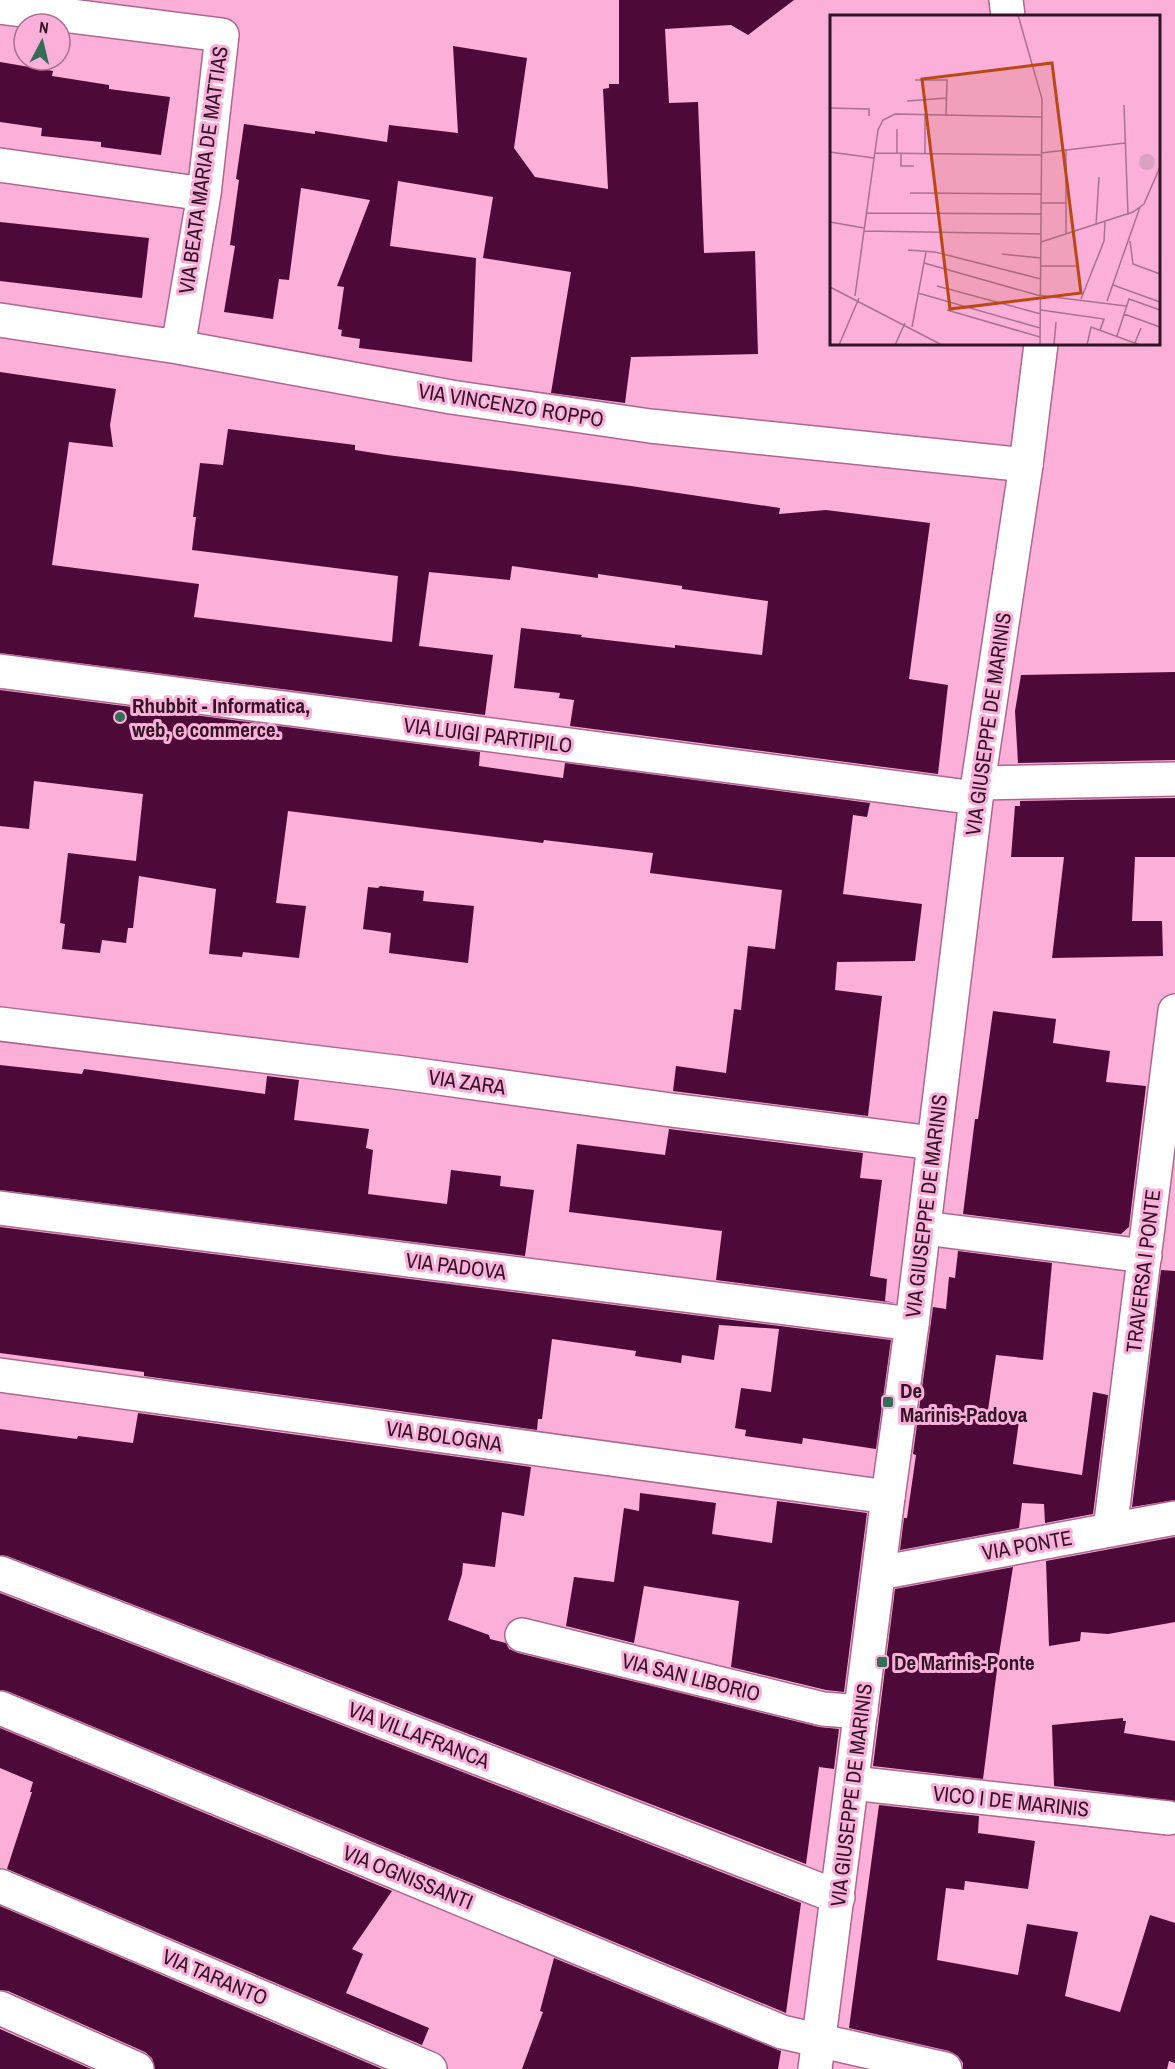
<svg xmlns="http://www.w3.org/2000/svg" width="1175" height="2069" font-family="'Archivo Narrow',sans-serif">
<rect width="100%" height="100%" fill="#fbafd9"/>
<!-- building -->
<path fill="#4d0937" d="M 619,0 L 794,0 L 748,35 L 731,25 L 665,29 L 669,103 L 698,102 L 704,253 L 755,251 L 758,354 L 631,357 L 625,403 L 551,393 L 571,272 L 483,258 L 493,197 L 398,181 L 390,246 L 476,258 L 472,362 L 359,348 L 360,339 L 341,336 L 342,330 L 338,329 L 344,287 L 337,286 L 370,200 L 301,188 L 289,280 L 279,279 L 273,319 L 224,312 L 235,246 L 230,245 L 239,180 L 236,179 L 244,124 L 315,134 L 315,131 L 387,142 L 389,125 L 458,133 L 453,46 L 527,58 L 514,148 L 535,177 L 608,189 L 603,89 L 609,88 L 609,84 L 619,84 Z
M 0,62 L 53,71 L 52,76 L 109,85 L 109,89 L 170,97 L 161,155 L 101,147 L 101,142 L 41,136 L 42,128 L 0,122 Z
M 0,222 L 149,238 L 142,298 L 0,281 Z
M 0,372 L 116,389 L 110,425 L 113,447 L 69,442 L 52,565 L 199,584 L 194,617 L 392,642 L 398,576 L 192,550 L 196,517 L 193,517 L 200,463 L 223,465 L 228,429 L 355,445 L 355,450 L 387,455 L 631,486 L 780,508 L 779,514 L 826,510 L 930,523 L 909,679 L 948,685 L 938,774 L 570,726 L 574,700 L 559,698 L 560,693 L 514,688 L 521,628 L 582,635 L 581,637 L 675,648 L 675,645 L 762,655 L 768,601 L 682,589 L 682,586 L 598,574 L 598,578 L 512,566 L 510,580 L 429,572 L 419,646 L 493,655 L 485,715 L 0,653 Z
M 1175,672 L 1175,760 L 1018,763 L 1015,711 L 1021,675 Z
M 0,690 L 480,752 L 479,766 L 563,778 L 565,763 L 870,803 L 867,817 L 853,815 L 843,894 L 922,904 L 915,961 L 837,962 L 835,990 L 882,996 L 868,1116 L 673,1091 L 676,1066 L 726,1073 L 734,1009 L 741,1010 L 748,946 L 775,949 L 782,890 L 650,873 L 653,853 L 544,840 L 543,843 L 288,811 L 276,903 L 306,906 L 299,958 L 243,952 L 242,957 L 209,954 L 216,889 L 139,876 L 133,928 L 128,928 L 126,943 L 102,940 L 100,953 L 62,949 L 65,924 L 60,923 L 68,853 L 136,861 L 143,794 L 34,781 L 29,829 L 0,826 Z
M 1175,798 L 1175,857 L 1135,857 L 1132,921 L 1162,921 L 1163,956 L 1052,958 L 1064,857 L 1011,857 L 1015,806 L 1020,806 L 1020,801 Z
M 380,886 L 424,891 L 423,901 L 474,906 L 468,963 L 389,953 L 391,933 L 363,929 L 368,887 L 378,888 Z
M 993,1011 L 1056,1019 L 1053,1043 L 1110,1051 L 1106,1082 L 1146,1086 L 1129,1227 L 1121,1234 L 963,1214 L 975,1119 L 978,1119 Z
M 0,1065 L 82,1074 L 84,1069 L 265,1094 L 267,1076 L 299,1080 L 294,1120 L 369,1129 L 366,1148 L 373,1150 L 368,1194 L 447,1204 L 451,1170 L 501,1176 L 500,1186 L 534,1190 L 525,1256 L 0,1190 Z
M 669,1129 L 863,1153 L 860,1178 L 882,1180 L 870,1276 L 887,1279 L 885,1301 L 896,1303 L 716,1280 L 722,1231 L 569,1212 L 577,1144 L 665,1155 Z
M 0,1227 L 891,1340 L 876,1449 L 803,1438 L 802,1444 L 745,1436 L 746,1430 L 735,1428 L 741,1388 L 771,1392 L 779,1329 L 719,1325 L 714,1360 L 682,1355 L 681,1363 L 635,1356 L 636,1351 L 552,1339 L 542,1419 L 538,1419 L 537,1430 L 144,1376 L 144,1372 L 0,1353 Z
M 958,1251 L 1052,1263 L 1043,1360 L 996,1355 L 987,1417 L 1019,1421 L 1013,1464 L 1082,1475 L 1093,1392 L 1108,1395 L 1093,1514 L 1045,1523 L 1044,1504 L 1022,1503 L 1019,1528 L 900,1550 L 904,1518 L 907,1518 L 916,1455 L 913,1454 L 933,1307 L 946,1309 L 949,1277 L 955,1278 Z
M 1161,1270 L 1175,1271 L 1175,1500 L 1132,1507 Z
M 138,1413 L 531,1467 L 524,1516 L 502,1512 L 495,1567 L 463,1563 L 462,1574 L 448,1620 L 489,1635 L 490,1639 L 506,1643 L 509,1649 L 518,1653 L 819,1727 L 839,1729 L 834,1769 L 819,1767 L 806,1864 L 7,1556 L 0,1555 L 0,1429 L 77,1439 L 78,1436 L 133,1443 Z
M 640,1493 L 716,1503 L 712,1534 L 772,1543 L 777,1501 L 867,1513 L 844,1692 L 826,1690 L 731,1667 L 739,1601 L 644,1586 L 634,1643 L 566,1626 L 574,1577 L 614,1582 L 624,1508 L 639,1511 Z
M 1175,1537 L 1175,1622 L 1108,1634 L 1081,1632 L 1080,1641 L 1049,1646 L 1046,1561 Z
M 1013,1567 L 999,1654 L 983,1779 L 873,1766 L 895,1589 Z
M 0,1593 L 801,1903 L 786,2013 L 7,1691 L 0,1690 Z
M 1123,1718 L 1123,1721 L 1126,1721 L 1124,1733 L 1175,1741 L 1175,1801 L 1054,1786 L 1052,1725 Z
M 0,1728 L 392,1891 L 352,1949 L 363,1954 L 346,1993 L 429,2028 L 422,2045 L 7,1869 L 32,1792 L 30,1792 L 33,1782 L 0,1768 Z
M 879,1805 L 979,1816 L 978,1833 L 1035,1841 L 1028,1889 L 965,1881 L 964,1890 L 946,1888 L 937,1960 L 1018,1975 L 1027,1924 L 1078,1932 L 1065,1996 L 1120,2012 L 1150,1915 L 1175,1923 L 1175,2063 L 1169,2061 L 1167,2069 L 963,2069 L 963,2063 L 958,2056 L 949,2051 L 849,2028 Z
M 0,1906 L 382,2069 L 155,2069 L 152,2058 L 145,2052 L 8,1991 L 0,1990 Z
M 554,1958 L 781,2051 L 778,2069 L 522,2069 L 543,2012 L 540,2011 Z
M 0,2029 L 91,2069 L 0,2069 Z"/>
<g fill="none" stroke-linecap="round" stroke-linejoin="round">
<defs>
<path id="street" d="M 0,7 L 222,35 L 204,194 L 178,347
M 0,165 L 204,194
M 0,320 L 178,347 L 451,397 L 650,426 L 1026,465
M 0,671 L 976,798
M 978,783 L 1175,779
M 0,1024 L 403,1073 L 671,1110 L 933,1143
M 0,1208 L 912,1324
M 924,1228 L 1145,1256
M 0,1375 L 888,1497
M 1110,1530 L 1175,1011
M 0,1573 L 838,1897
M 879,1573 L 1175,1518
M 522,1635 L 823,1709 L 861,1712
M 0,1708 L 782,2032 L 945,2069
M 852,1783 L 1169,1818
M 0,1886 L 430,2069
M 0,2008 L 137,2069"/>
<path id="secondary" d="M 1006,0 L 1008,16
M 815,2069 L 888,1497 L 912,1324 L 978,783 L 1026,465 L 1041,344"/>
</defs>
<!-- street casing -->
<use href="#street" stroke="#ad678f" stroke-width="36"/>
<!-- secondary casing -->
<use href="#secondary" stroke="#ad678f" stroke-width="36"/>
<!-- street -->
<use href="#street" stroke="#fff" stroke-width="33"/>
<!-- secondary -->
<use href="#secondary" stroke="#fff" stroke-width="33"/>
</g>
<!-- markers -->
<g fill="#346e56" stroke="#fbafd9" stroke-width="2">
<circle cx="120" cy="717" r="6"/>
<rect x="882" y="1396" width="12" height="12" rx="3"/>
<rect x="876" y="1656" width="12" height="12" rx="3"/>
</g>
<g text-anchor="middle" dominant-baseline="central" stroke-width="6" stroke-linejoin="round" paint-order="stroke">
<!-- street labels -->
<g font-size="21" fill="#301425" stroke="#fbafd9">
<text transform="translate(203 170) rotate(-82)">VIA BEATA MARIA DE MATTIAS</text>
<text transform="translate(511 405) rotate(9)">VIA VINCENZO ROPPO</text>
<text transform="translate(988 724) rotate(-82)">VIA GIUSEPPE DE MARINIS</text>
<text transform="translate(488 735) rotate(7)">VIA LUIGI PARTIPILO</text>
<text transform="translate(467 1082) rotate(8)">VIA ZARA</text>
<text transform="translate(926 1206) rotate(-83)">VIA GIUSEPPE DE MARINIS</text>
<text transform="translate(456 1266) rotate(7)">VIA PADOVA</text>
<text transform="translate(1143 1271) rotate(-83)">TRAVERSA I PONTE</text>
<text transform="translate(444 1436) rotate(8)">VIA BOLOGNA</text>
<text transform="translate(1027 1545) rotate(-10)">VIA PONTE</text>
<text transform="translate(691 1677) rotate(14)">VIA SAN LIBORIO</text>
<text transform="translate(419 1735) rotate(21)">VIA VILLAFRANCA</text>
<text transform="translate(851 1795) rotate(-83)">VIA GIUSEPPE DE MARINIS</text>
<text transform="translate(1011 1801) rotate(6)">VICO I DE MARINIS</text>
<text transform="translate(408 1877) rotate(22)">VIA OGNISSANTI</text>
<text transform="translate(215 1977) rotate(23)">VIA TARANTO</text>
</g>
<!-- poi labels -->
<g font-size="21" font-weight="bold" fill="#301425" stroke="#fbafd9" text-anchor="start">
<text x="132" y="705">Rhubbit - Informatica,<tspan x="132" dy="24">web, e commerce.</tspan></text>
<text x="900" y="1390">De<tspan x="900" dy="24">Marinis-Padova</tspan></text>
<text x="894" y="1662">De Marinis-Ponte</text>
</g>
</g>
<!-- overview -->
<g transform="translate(830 15)">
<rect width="330" height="330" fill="#fbafd9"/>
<path d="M309 147a8 8 0 1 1 16 0a8 8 0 1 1-16 0Z" fill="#dba1c1"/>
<path fill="none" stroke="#aa7191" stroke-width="1.5" d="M 188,0 L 212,84 L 210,330M 85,65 L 117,65 L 116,100M 77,86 L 117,83M 294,90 L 298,200M 0,93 L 39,94 L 39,101M 67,114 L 67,139M 236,134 L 236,219M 0,137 L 44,143M 45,138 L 211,140M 211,138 L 295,128M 71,139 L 71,151 L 84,151M 95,139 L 95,100M 80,178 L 211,179M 211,188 L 236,188M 36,198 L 211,199M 0,207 L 34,213M 266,210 L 269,162M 34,216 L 211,219M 300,226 L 303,249 L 330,259M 211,227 L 303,197 L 314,189 L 330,152M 78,235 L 105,237 L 211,264M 172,239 L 211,243M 94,248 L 207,280 L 296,291M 211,251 L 247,251M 283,270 L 330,287M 107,271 L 211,299M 0,272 L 112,330M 88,278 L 210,313M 25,281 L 48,115 L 53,105 L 65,99 L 212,102M 251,284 L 274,226 L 275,207M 277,286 L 310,192M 117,295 L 210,322M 211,295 L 274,304 L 270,315M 294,299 L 330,312M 82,312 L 96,237M 287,321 L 299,284 L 330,295M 9,330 L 29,283M 65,330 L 75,308M 224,330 L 226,307M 257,330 L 261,312 L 310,330M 304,330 L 311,313"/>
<path fill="#ba4812" fill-opacity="0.15" stroke="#ba4812" stroke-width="3" d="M 222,48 L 251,278 L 120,294 L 92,64 Z"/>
<rect width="330" height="330" fill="none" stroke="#301425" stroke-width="3"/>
</g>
<!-- north arrow -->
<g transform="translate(42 42) rotate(7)"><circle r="28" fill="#fbafd9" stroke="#aa7191" stroke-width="1.5"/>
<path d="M0-4.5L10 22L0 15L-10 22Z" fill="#346e56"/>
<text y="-9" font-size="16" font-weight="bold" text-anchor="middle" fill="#301425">N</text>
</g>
</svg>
